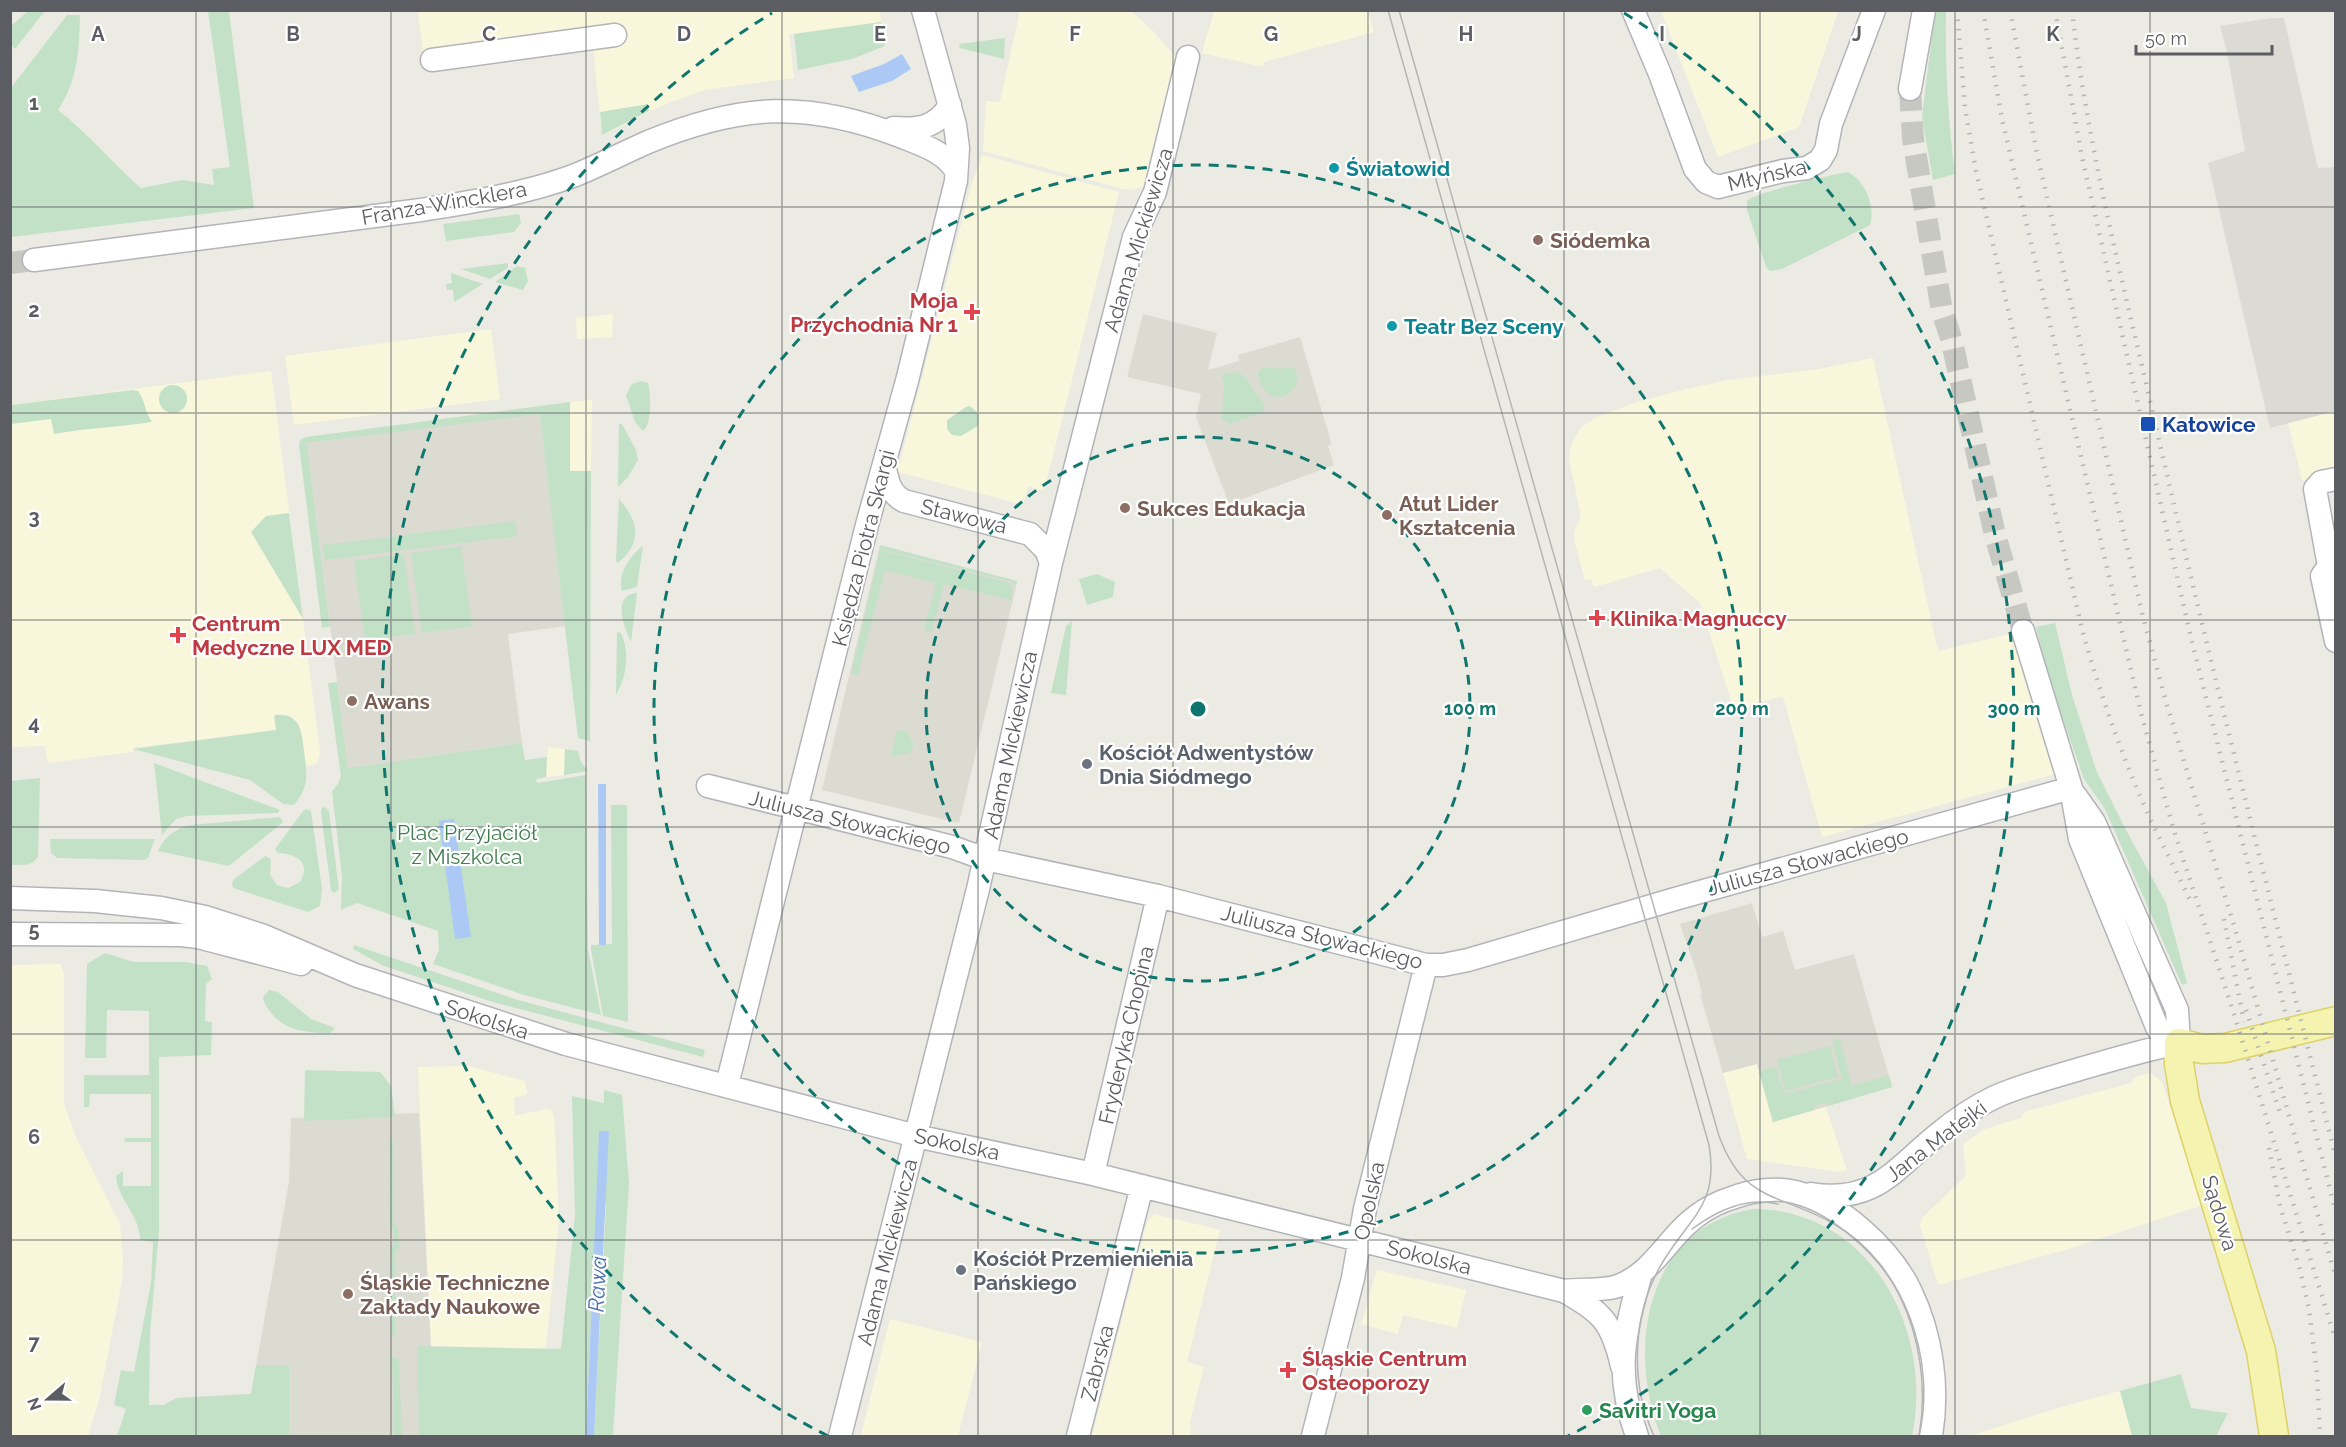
<svg xmlns="http://www.w3.org/2000/svg" width="2346" height="1447" font-family="Raleway,sans-serif">
<rect width="100%" height="100%" fill="#ecebe3"/>
<!-- commercial -->
<path fill="#f9f7db" d="M 880,10 L 881,22 L 789,34 L 794,78 L 704,90 L 661,106 L 602,135 L 592,38 L 424,61 L 418,11 Z
M 1020,11 L 1131,11 L 1153,31 L 1179,61 L 1146,184 L 1143,187 L 1130,190 L 1119,188 L 983,151 L 986,101 L 1000,102 Z
M 1214,11 L 1368,11 L 1374,32 L 1264,62 L 1263,67 L 1202,53 Z
M 1661,11 L 1838,11 L 1799,127 L 1718,157 Z
M 982,155 L 1119,192 L 1044,491 L 1028,486 L 1024,502 L 1020,504 L 894,471 L 896,463 L 900,463 L 971,186 Z
M 613,314 L 612,337 L 577,339 L 576,318 Z
M 491,329 L 500,399 L 294,425 L 285,356 Z
M 1873,358 L 1938,651 L 2027,630 L 2059,773 L 1822,837 L 1783,696 L 1734,710 L 1700,603 L 1660,568 L 1594,587 L 1591,579 L 1585,580 L 1575,543 L 1574,532 L 1581,517 L 1569,458 L 1572,442 L 1582,427 L 1597,417 L 1637,402 L 1687,389 L 1728,380 L 1819,369 Z
M 271,371 L 320,752 L 318,761 L 315,764 L 306,766 L 299,725 L 290,716 L 276,730 L 133,748 L 133,752 L 48,763 L 45,746 L 11,747 L 10,405 Z
M 592,400 L 591,471 L 570,471 L 570,402 Z
M 2332,412 L 2335,416 L 2335,473 L 2302,480 L 2288,423 Z
M 548,747 L 565,749 L 564,775 L 546,777 Z
M 60,964 L 64,974 L 64,1104 L 75,1135 L 120,1224 L 123,1260 L 122,1281 L 99,1400 L 88,1436 L 11,1436 L 11,965 Z
M 1757,1064 L 1774,1122 L 1826,1107 L 1847,1170 L 1840,1172 L 1747,1159 L 1723,1073 Z
M 468,1066 L 525,1081 L 527,1093 L 523,1096 L 514,1097 L 515,1116 L 546,1109 L 551,1110 L 554,1116 L 559,1218 L 546,1347 L 542,1349 L 431,1346 L 418,1067 Z
M 2150,1073 L 2162,1082 L 2203,1205 L 2065,1250 L 1938,1285 L 1920,1225 L 1923,1217 L 1966,1176 L 1963,1144 L 1985,1129 L 2021,1118 L 2024,1112 L 2131,1083 L 2135,1077 Z
M 1154,1214 L 1220,1230 L 1187,1362 L 1204,1367 L 1189,1425 L 1191,1426 L 1189,1436 L 1092,1436 L 1146,1226 L 1148,1220 Z
M 1377,1270 L 1466,1290 L 1457,1328 L 1403,1315 L 1398,1334 L 1361,1324 Z
M 890,1319 L 982,1342 L 958,1436 L 861,1436 Z
M 2120,1391 L 2132,1436 L 1969,1436 L 2065,1406 Z"/>
<!-- industrial -->
<path fill="#dbdad5" d="M 2271,18 L 2284,18 L 2318,168 L 2335,167 L 2335,416 L 2332,412 L 2270,428 L 2208,163 L 2245,151 L 2226,48 L 2220,26 Z"/>
<!-- education -->
<path fill="#dcdbd2" d="M 1143,314 L 1217,333 L 1208,370 L 1239,361 L 1238,355 L 1300,337 L 1332,445 L 1328,446 L 1334,465 L 1229,504 L 1196,417 L 1201,394 L 1127,377 Z
M 540,413 L 565,626 L 508,634 L 522,743 L 348,768 L 307,443 Z
M 879,549 L 1012,582 L 1016,587 L 959,823 L 822,790 Z
M 1752,903 L 1762,937 L 1783,931 L 1795,970 L 1854,954 L 1892,1087 L 1773,1122 L 1757,1064 L 1723,1073 L 1700,994 L 1702,993 L 1696,971 L 1680,924 Z
M 419,1113 L 431,1346 L 431,1436 L 139,1436 L 149,1405 L 164,1405 L 177,1398 L 251,1394 L 289,1182 L 291,1118 Z"/>
<!-- green -->
<path fill="#c3e1c7" d="M 29,10 L 45,11 L 15,49 L 11,44 L 11,26 Z
M 208,11 L 229,11 L 254,208 L 11,237 L 11,88 L 67,15 L 80,15 C 79,50 78,80 58,110 C 88,133 112,163 141,188 L 183,180 L 214,185 L 212,169 L 230,167 Z
M 1935,11 L 1946,11 C 1945,65 1948,119 1955,174 L 1933,180 L 1922,117 Z
M 881,22 L 885,46 L 852,59 L 798,70 L 794,34 Z
M 1005,38 L 1004,59 L 960,48 L 959,44 Z
M 648,104 L 649,111 L 602,135 L 600,112 Z
M 1847,172 C 1865,180 1876,206 1870,225 L 1782,269 L 1770,271 L 1766,267 L 1747,210 L 1747,201 C 1758,192 1830,175 1847,172 Z
M 519,214 L 521,223 L 514,232 L 446,241 L 443,224 Z
M 508,263 L 508,268 L 490,279 L 461,269 Z
M 517,266 L 525,268 L 528,281 L 523,290 L 495,282 Z
M 451,273 L 483,284 L 454,302 L 453,290 L 447,290 L 446,284 L 452,283 Z
M 1288,366 L 1295,369 L 1298,378 C 1290,407 1259,401 1258,371 L 1264,367 L 1281,369 Z
M 1233,372 C 1247,374 1248,380 1254,391 C 1259,399 1266,401 1264,412 L 1230,424 L 1222,419 L 1224,383 L 1221,375 Z
M 641,381 L 648,383 C 651,394 652,424 643,431 L 635,422 L 626,395 L 632,384 Z
M159 399a14 14 0 1 1 28 0a14 14 0 1 1-28 0Z
M 132,390 L 138,391 C 145,400 145,412 152,422 C 119,427 87,428 54,434 L 51,419 L 11,424 L 11,405 Z
M 570,402 L 570,471 L 591,471 L 590,741 L 578,738 L 540,414 L 307,443 L 330,627 L 322,628 L 299,445 L 300,440 L 306,437 Z
M 970,406 L 979,414 L 978,426 L 961,436 L 952,435 L 947,429 L 947,420 L 966,407 Z
M 619,424 L 622,424 L 636,450 L 638,460 L 628,477 L 618,487 Z
M 619,499 C 639,522 643,542 618,563 L 616,561 Z
M 289,513 L 303,619 L 251,532 L 266,516 Z
M 515,521 L 517,536 L 325,560 L 323,545 Z
M 880,545 L 1017,581 L 1016,587 L 1012,582 L 879,549 Z
M 461,546 L 472,626 L 422,633 L 411,553 Z
M 643,546 L 637,587 L 622,591 C 617,575 630,555 643,546 Z
M 880,550 L 1009,583 L 1013,589 L 1011,600 L 944,584 L 932,632 L 924,631 L 936,583 L 885,570 L 858,675 L 851,674 Z
M 404,554 L 415,634 L 365,640 L 354,561 Z
M 1097,574 L 1115,582 L 1113,597 L 1087,605 L 1079,579 Z
M 637,593 L 631,642 C 624,627 611,595 637,593 Z
M 1072,621 L 1066,695 L 1051,693 L 1066,626 Z
M 2055,623 L 2072,695 L 2096,770 L 2127,832 L 2166,903 L 2187,983 L 2182,985 L 2105,809 L 2084,779 L 2048,677 L 2036,627 Z
M 617,632 L 621,633 C 630,653 627,676 616,695 Z
M 337,682 L 348,768 L 522,743 L 525,760 L 547,757 L 546,777 L 536,779 L 537,783 L 586,775 L 588,949 L 601,1015 L 524,995 L 433,964 L 439,950 L 438,931 L 357,903 L 341,910 L 342,877 L 332,791 L 338,784 L 341,776 L 328,683 Z
M 276,715 C 300,713 302,732 304,751 C 305,760 307,770 306,780 C 305,789 300,798 294,805 L 283,804 L 250,780 L 133,749 L 276,730 L 274,716 Z
M 900,730 L 907,732 L 914,744 L 910,753 L 891,757 L 896,733 Z
M 565,749 L 578,751 L 581,762 L 588,771 L 564,775 Z
M 154,763 L 280,810 L 278,813 L 187,816 L 176,819 L 162,835 Z
M 40,778 L 38,856 C 33,867 21,865 11,865 L 11,781 Z
M 611,805 L 627,805 L 628,1022 L 603,1016 L 591,950 L 591,945 L 612,944 Z
M 325,807 L 329,811 L 339,889 L 334,893 L 331,890 L 321,812 L 322,808 Z
M 307,809 L 311,811 L 322,889 L 320,906 L 308,912 L 233,888 L 232,885 L 233,880 L 265,856 L 271,859 L 270,875 L 277,885 L 288,888 L 300,882 C 312,861 295,854 278,853 L 275,849 L 303,811 Z
M 280,817 L 283,822 L 229,866 L 158,851 C 164,837 175,829 190,825 Z
M 50,839 L 155,839 L 148,858 L 144,860 L 57,858 L 51,853 Z
M 354,945 L 518,1000 L 705,1050 L 703,1057 L 493,1002 L 384,966 L 353,949 Z
M 105,953 L 134,962 L 186,962 L 207,966 L 212,979 L 206,984 L 205,1021 L 212,1022 L 211,1055 L 159,1057 L 159,1231 L 150,1334 L 149,1405 L 164,1405 L 177,1398 L 251,1394 L 256,1365 L 289,1365 L 289,1436 L 117,1436 L 126,1409 L 114,1405 L 121,1370 L 134,1372 L 151,1283 L 153,1242 L 140,1240 C 140,1214 117,1199 116,1176 L 123,1171 L 123,1186 L 151,1186 L 151,1142 L 125,1142 L 124,1138 L 151,1138 L 151,1094 L 90,1094 L 89,1107 L 84,1107 L 84,1075 L 149,1075 L 149,1011 L 107,1010 L 106,1058 L 85,1058 L 87,964 Z
M 269,990 L 278,992 L 311,1019 L 335,1028 L 330,1033 C 308,1033 286,1031 272,1014 C 267,1008 264,1004 263,997 Z
M 1840,1039 L 1852,1086 L 1889,1075 L 1892,1087 L 1828,1106 L 1826,1102 L 1813,1106 L 1814,1110 L 1773,1122 L 1759,1072 L 1767,1068 L 1771,1069 L 1776,1066 L 1784,1094 L 1842,1079 L 1832,1041 Z
M 1830,1046 L 1838,1077 L 1785,1091 L 1777,1060 Z
M 305,1070 L 380,1072 L 391,1086 L 395,1117 L 304,1121 Z
M 604,1090 L 622,1095 L 629,1183 L 613,1436 L 594,1436 L 606,1208 L 599,1132 L 586,1436 L 419,1436 L 417,1346 L 561,1349 L 575,1215 L 572,1096 L 604,1103 Z
M 389,1138 L 393,1139 L 394,1225 L 398,1226 L 399,1249 L 395,1250 L 395,1336 L 392,1336 L 391,1245 L 394,1245 L 394,1229 L 390,1229 Z
M 1754,1209 C 1871,1210 1934,1331 1912,1436 L 1661,1436 C 1626,1350 1645,1226 1754,1209 Z
M 392,1358 L 397,1358 L 399,1362 L 402,1436 L 394,1436 Z
M 2181,1374 L 2191,1408 L 2228,1413 L 2216,1436 L 2132,1436 L 2120,1391 Z"/>
<!-- water -->
<path fill="#abc9f4" d="M 902,54 L 911,69 L 892,81 L 859,92 L 851,76 L 884,64 Z
M 598,784 L 606,784 L 606,945 L 599,945 Z
M 454,819 L 471,937 L 455,939 L 439,821 Z
M 599,1131 L 609,1131 L 594,1436 L 586,1436 Z"/>
<g fill="none" stroke-linecap="round" stroke-linejoin="round">
<!-- minor-tunnel -->
<path stroke="#c8c8c3" stroke-width="22" stroke-dasharray="22 11" stroke-linecap="butt" d="M 1910,89 L 1913,139 L 1942,311 L 1951,338 L 1995,535 L 2023,631
M 10,263 L 34,260"/>
<defs>
<path id="minor" d="M 1633,10 L 1660,74 L 1695,169 L 1706,182 L 1718,187 L 1783,171 L 1807,168 L 1820,160 L 1826,150 L 1831,124 L 1874,10
M 432,60 L 615,35
M 1910,89 L 1924,10
M 893,128 C 918,130 936,128 950,105
M 34,260 L 421,210 C 472,202 524,194 573,176 C 598,166 623,153 648,142 C 740,104 807,100 900,136 C 920,144 946,152 956,171
M 884,465 C 888,481 889,493 904,501 L 1030,534 L 1046,550 L 1051,563
M 2336,479 L 2321,482 L 2315,489 L 2329,566 L 2336,565
M 2329,566 L 2322,576 L 2336,641
M 2023,631 L 2071,788 L 2080,839 L 2157,1027 L 2161,1034 L 2179,1043
M 708,786 L 952,847 L 985,859 L 1158,896 L 1426,965 L 1443,965 L 1468,960 L 1675,899 L 2071,788
M 2075,795 L 2094,822 L 2177,1010 L 2179,1043
M 10,898 L 95,901 L 161,908 L 205,917 L 264,936 L 355,975 L 566,1044 L 916,1136 L 1093,1174 L 1564,1291 C 1602,1312 1612,1322 1622,1366
M 10,934 L 181,935 L 198,937 L 301,964
M 727,1085 L 867,525 L 907,381 L 956,181 L 958,148 L 955,125 L 923,10
M 1093,1174 L 1158,896
M 1811,1194 C 1874,1204 1894,1170 1937,1135 C 1955,1120 1974,1107 1995,1097 C 2019,1086 2047,1079 2073,1071 C 2108,1061 2143,1050 2179,1043
M 1564,1291 C 1580,1289 1604,1291 1618,1286 C 1646,1276 1660,1252 1679,1232 C 1693,1217 1712,1204 1732,1198 C 1750,1191 1775,1187 1795,1192 C 1840,1203 1890,1249 1910,1290 C 1932,1335 1939,1388 1931,1436
M 840,1436 L 978,889 L 1051,563 L 1134,237 L 1155,192 L 1188,57
M 1078,1436 L 1142,1186
M 1313,1436 L 1353,1278 L 1365,1209 L 1426,965
M 1637,1436 C 1614,1374 1624,1335 1641,1273"/>
<path id="major" d="M 2274,1436 L 2261,1351 L 2185,1101 L 2179,1064 L 2179,1043 L 2202,1049 L 2225,1048 L 2336,1021"/>
</defs>
<!-- minor casing -->
<use href="#minor" stroke="#b3b4b9" stroke-width="25"/>
<!-- major casing -->
<use href="#major" stroke="#dfd169" stroke-width="31"/>
<!-- minor -->
<use href="#minor" stroke="#fff" stroke-width="22"/>
<!-- major -->
<use href="#major" stroke="#f4f4b0" stroke-width="28"/>
<!-- tram -->
<path stroke="#b3b4b4" stroke-width="1.5" d="M 1388,10 L 1709,1145 C 1719,1204 1691,1216 1664,1260 C 1632,1311 1629,1381 1654,1436
M 1399,10 L 1719,1136 C 1744,1204 1781,1193 1834,1224 C 1904,1264 1937,1360 1919,1436
M 1692,1229 C 1718,1210 1746,1197 1778,1204"/>
<!-- rail -->
<path stroke="#b3b4b4" stroke-width="4.5" stroke-dasharray="1.5 8" stroke-linecap="butt" d="M 1957,10 L 1965,108 L 1976,171 L 2082,629 C 2100,694 2123,759 2151,821 C 2164,847 2177,873 2190,900
M 1983,10 L 2002,119 L 2142,717 L 2174,831 L 2233,1011 L 2336,1341
M 2010,10 L 2037,154 L 2143,617 L 2166,702 L 2235,929 L 2336,1278
M 2055,10 L 2082,157 L 2191,638 L 2336,1213
M 2072,10 C 2087,144 2121,274 2151,405 C 2208,657 2272,907 2336,1158
M 2224,919 L 2244,1022
M 2246,1010 L 2280,1113
M 2269,1148 L 2280,1206 L 2299,1266 L 2309,1309 L 2317,1373 L 2320,1436"/>
</g>
<!-- grid -->
<path fill="none" stroke="#5b5d62" stroke-width="1.5" stroke-opacity="0.55" d="M 196,10 L 196,1436M 391,10 L 391,1436M 586,10 L 586,1436M 782,10 L 782,1436M 978,10 L 978,1436M 1173,10 L 1173,1436M 1368,10 L 1368,1436M 1564,10 L 1564,1436M 1760,10 L 1760,1436M 1955,10 L 1955,1436M 2150,10 L 2150,1436M 10,207 L 2336,207M 10,413 L 2336,413M 10,620 L 2336,620M 10,827 L 2336,827M 10,1034 L 2336,1034M 10,1240 L 2336,1240"/>
<!-- distance rings -->
<g fill="none" stroke="#0f766e" stroke-width="3" stroke-dasharray="10 8">
<circle cx="1198" cy="709" r="272"/>
<circle cx="1198" cy="709" r="544"/>
<path d="M828 1436A816 816 0 0 1 772 13M1624 13A816 816 0 0 1 1568 1436"/>
</g>
<!-- markers -->
<g fill="#0f9aa8" stroke="#fff" stroke-width="2">
<circle cx="1334" cy="168" r="6"/>
<circle cx="1392" cy="326" r="6"/>
</g>
<g fill="#8d6e63" stroke="#fff" stroke-width="2">
<circle cx="1538" cy="240" r="6"/>
<circle cx="1125" cy="508" r="6"/>
<circle cx="1387" cy="515" r="6"/>
<circle cx="352" cy="701" r="6"/>
<circle cx="348" cy="1294" r="6"/>
</g>
<g fill="#e0444e" stroke="#fff" stroke-width="2">
<path d="M969 303h6v6h6v6h-6v6h-6v-6h-6v-6h6z"/>
<path d="M1594 609h6v6h6v6h-6v6h-6v-6h-6v-6h6z"/>
<path d="M175 626h6v6h6v6h-6v6h-6v-6h-6v-6h6z"/>
<path d="M1285 1361h6v6h6v6h-6v6h-6v-6h-6v-6h6z"/>
</g>
<rect fill="#1a4fb4" stroke="#fff" stroke-width="2" x="2140" y="416" width="16" height="16" rx="3"/>
<g fill="#6b7280" stroke="#fff" stroke-width="2">
<circle cx="1087" cy="764" r="6"/>
<circle cx="961" cy="1270" r="6"/>
</g>
<circle fill="#2e9e5b" stroke="#fff" stroke-width="2" cx="1587" cy="1410" r="6"/>
<g text-anchor="middle" dominant-baseline="central" stroke-width="4.5" stroke-linejoin="round" paint-order="stroke">
<!-- culture labels -->
<g font-size="21" font-weight="bold" fill="#0d838f" stroke="#fff" text-anchor="start">
<text x="1346" y="168">Światowid</text>
<text x="1404" y="326">Teatr Bez Sceny</text>
</g>
<!-- street labels -->
<g font-size="21" fill="#5b5d62" stroke="#fff">
<text transform="translate(1767 175) rotate(-13)">Młyńska</text>
<text transform="translate(444 203) rotate(-10)">Franza Wincklera</text>
<text transform="translate(1138 240) rotate(-73)">Adama Mickiewicza</text>
<text transform="translate(964 516) rotate(14)">Stawowa</text>
<text transform="translate(863 548) rotate(-76)">Księdza Piotra Skargi</text>
<text transform="translate(1010 745) rotate(-78)">Adama Mickiewicza</text>
<text transform="translate(850 822) rotate(14)">Juliusza Słowackiego</text>
<text transform="translate(1808 862) rotate(-15)">Juliusza Słowackiego</text>
<text transform="translate(1322 937) rotate(14)">Juliusza Słowackiego</text>
<text transform="translate(487 1019) rotate(18)">Sokolska</text>
<text transform="translate(1126 1035) rotate(-77)">Fryderyka Chopina</text>
<text transform="translate(1936 1141) rotate(-37)">Jana Matejki</text>
<text transform="translate(957 1144) rotate(12)">Sokolska</text>
<text transform="translate(1369 1201) rotate(-78)">Opolska</text>
<text transform="translate(2220 1213) rotate(73)">Sądowa</text>
<text transform="translate(887 1252) rotate(-76)">Adama Mickiewicza</text>
<text transform="translate(1429 1257) rotate(14)">Sokolska</text>
<text transform="translate(1097 1363) rotate(-76)">Zabrska</text>
</g>
<!-- education labels -->
<g font-size="21" font-weight="bold" fill="#785e54" stroke="#fff" text-anchor="start">
<text x="1550" y="240">Siódemka</text>
<text x="1399" y="503">Atut Lider<tspan x="1399" dy="24">Kształcenia</tspan></text>
<text x="1137" y="508">Sukces Edukacja</text>
<text x="364" y="701">Awans</text>
<text x="360" y="1282">Śląskie Techniczne<tspan x="360" dy="24">Zakłady Naukowe</tspan></text>
</g>
<!-- health labels -->
<g font-size="21" font-weight="bold" fill="#be3a42" stroke="#fff" text-anchor="start">
<text x="958" y="300" text-anchor="end">Moja<tspan x="958" dy="24">Przychodnia Nr 1</tspan></text>
<text x="1610" y="618">Klinika Magnuccy</text>
<text x="192" y="623">Centrum<tspan x="192" dy="24">Medyczne LUX MED</tspan></text>
<text x="1302" y="1358">Śląskie Centrum<tspan x="1302" dy="24">Osteoporozy</tspan></text>
</g>
<!-- transit labels -->
<g font-size="21" font-weight="bold" fill="#164399" stroke="#fff" text-anchor="start">
<text x="2162" y="424">Katowice</text>
</g>
<!-- worship labels -->
<g font-size="21" font-weight="bold" fill="#5b616d" stroke="#fff" text-anchor="start">
<text x="1099" y="752">Kościół Adwentystów<tspan x="1099" dy="24">Dnia Siódmego</tspan></text>
<text x="973" y="1258">Kościół Przemienienia<tspan x="973" dy="24">Pańskiego</tspan></text>
</g>
<!-- park labels -->
<g font-size="21" fill="#3f7d4c" stroke="#fff">
<text x="467" y="832">Plac Przyjaciół<tspan x="467" dy="24">z Miszkolca</tspan></text>
</g>
<!-- leisure labels -->
<g font-size="21" font-weight="bold" fill="#27864d" stroke="#fff" text-anchor="start">
<text x="1599" y="1410">Savitri Yoga</text>
</g>
<!-- water labels -->
<g font-size="22" font-style="italic" fill="#5272b3" stroke="#fff">
<text transform="translate(597 1284) rotate(-87)">Rawa</text>
</g>
</g>
<g font-size="20" text-anchor="middle" font-weight="bold" fill="#5b5d62" stroke="#fff" stroke-width="4.5" stroke-linejoin="round" paint-order="stroke">
<text x="98" y="41">A</text>
<text x="293" y="41">B</text>
<text x="489" y="41">C</text>
<text x="684" y="41">D</text>
<text x="880" y="41">E</text>
<text x="1075" y="41">F</text>
<text x="1271" y="41">G</text>
<text x="1466" y="41">H</text>
<text x="1662" y="41">I</text>
<text x="1857" y="41">J</text>
<text x="2053" y="41">K</text>
<text x="34" y="110">1</text>
<text x="34" y="317">2</text>
<text x="34" y="524">3</text>
<text x="34" y="730">4</text>
<text x="34" y="937">5</text>
<text x="34" y="1144">6</text>
<text x="34" y="1350">7</text>
</g>
<circle cx="1198" cy="709" r="9" fill="#0f766e" stroke="#fff" stroke-width="3"/>
<g font-size="18" text-anchor="middle" font-weight="bold" fill="#0f766e" stroke="#fff" stroke-width="4.5" stroke-linejoin="round" paint-order="stroke">
<text x="1470" y="715">100 m</text>
<text x="1742" y="715">200 m</text>
<text x="2014" y="715">300 m</text>
</g>
<!-- border -->
<rect width="2346" height="1447" fill="none" stroke="#5b5d62" stroke-width="24"/>
<!-- north arrow -->
<g transform="translate(48 1399) rotate(250)" stroke="#ffffff" stroke-width="4.5" paint-order="stroke">
<path d="M0-4.5L10 22L0 15L-10 22Z" fill="#5b5d62"/>
<text y="-9" font-size="16" font-weight="bold" text-anchor="middle" fill="#5b5d62">N</text>
</g>
<!-- scale -->
<path d="M2136 45v9h136v-9" fill="none" stroke="#5b5d62" stroke-width="3"/>
<text x="2145" y="45" font-size="18" fill="#5b5d62" stroke="#ffffff" stroke-width="4.5" paint-order="stroke">50 m</text>
</svg>
